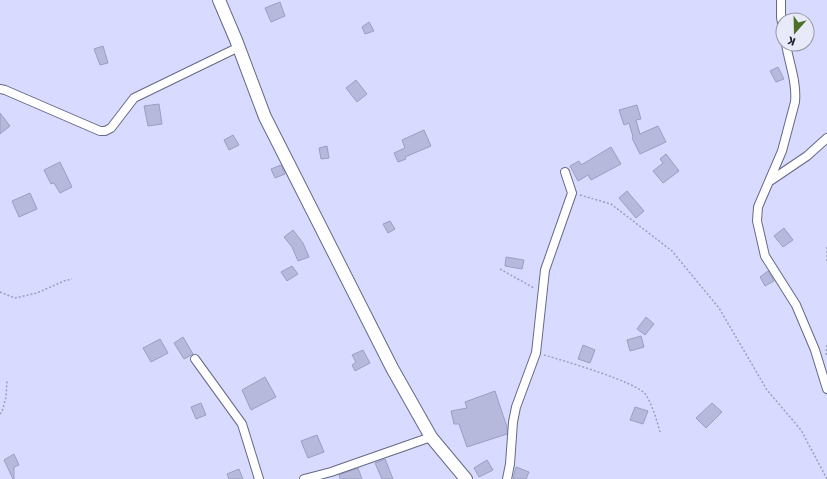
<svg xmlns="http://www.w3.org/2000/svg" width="827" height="479" font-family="'Fira Sans',sans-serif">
<rect width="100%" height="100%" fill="#d8dbff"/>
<!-- building -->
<path fill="#b6b9db" stroke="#9b9ebf" d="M 280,2 L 285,16 L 271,22 L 265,8 Z
M 369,22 L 374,31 L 365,34 L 362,27 Z
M 103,46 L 108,63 L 100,65 L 94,49 Z
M 778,67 L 784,79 L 776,82 L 770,71 Z
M 356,80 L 367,94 L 357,102 L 346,88 Z
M 159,104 L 162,124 L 148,126 L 144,106 Z
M 637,105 L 641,119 L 636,120 L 640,134 L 658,126 L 666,142 L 640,154 L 632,138 L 633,137 L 629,123 L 624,125 L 619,110 Z
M 0,113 L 10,126 L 0,134 Z
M 424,130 L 431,146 L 405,157 L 406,159 L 398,162 L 394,153 L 405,148 L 402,140 Z
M 233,135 L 239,145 L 229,150 L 224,140 Z
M 327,146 L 329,158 L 321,159 L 319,148 Z
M 611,147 L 621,164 L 591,180 L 588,175 L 578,181 L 570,166 L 579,161 L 581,165 Z
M 666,154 L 679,171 L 663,183 L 653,171 L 663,163 L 660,159 Z
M 60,162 L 72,187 L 60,193 L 54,183 L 51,184 L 44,170 Z
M 281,165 L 285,174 L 275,178 L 271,169 Z
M 627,191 L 644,211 L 636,218 L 619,198 Z
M 30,193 L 37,209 L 19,217 L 12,201 Z
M 390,221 L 395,229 L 388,233 L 383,224 Z
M 784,228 L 793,240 L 783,247 L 774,236 Z
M 293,230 L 303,243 L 309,257 L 298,261 L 292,247 L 284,237 Z
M 506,257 L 524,260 L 522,269 L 505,266 Z
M 292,266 L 298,274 L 287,281 L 281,272 Z
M 768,271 L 774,281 L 765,286 L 760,277 Z
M 646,317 L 654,324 L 645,335 L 637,329 Z
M 641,336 L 644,347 L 630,351 L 627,340 Z
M 183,337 L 193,354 L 184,359 L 174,343 Z
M 160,339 L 168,353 L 151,362 L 143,348 Z
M 583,345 L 595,350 L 590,363 L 578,359 Z
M 363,350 L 370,363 L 355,371 L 352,365 L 356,362 L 352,355 Z
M 265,377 L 276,397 L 251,410 L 242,390 Z
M 495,391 L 507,427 L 507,434 L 467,447 L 459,424 L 454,424 L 451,411 L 467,408 L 465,402 Z
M 201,403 L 206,415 L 196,419 L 191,407 Z
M 712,403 L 722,412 L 706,428 L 696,418 Z
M 635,407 L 648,411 L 643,424 L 630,420 Z
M 317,435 L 324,452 L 308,458 L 301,441 Z
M 14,454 L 19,465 L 14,467 L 14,479 L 13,479 L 4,460 Z
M 385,459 L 393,479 L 382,479 L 375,463 Z
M 487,460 L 493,470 L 479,477 L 474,468 Z
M 516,467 L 529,472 L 526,479 L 513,479 Z
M 358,468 L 362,479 L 340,479 L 339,475 Z
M 239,469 L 243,479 L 229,479 L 227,474 Z"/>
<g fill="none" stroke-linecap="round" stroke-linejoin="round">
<defs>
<path id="street" d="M 781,0 L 781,17 L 783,30
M 786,44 C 789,63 797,82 795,102 L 782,151 L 758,207 L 757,221 L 765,256 L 796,305 L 815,350 L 827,389
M 0,89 L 5,90 L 100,131 L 105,131 L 111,128 L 134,98 L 239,47
M 770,181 L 807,156 L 827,138
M 195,359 L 242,424 L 259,479
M 304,479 L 331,472 L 431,437
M 507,479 L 510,464 L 513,422 L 516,407 L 536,353 L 545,270 L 572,193 L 565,172"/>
<path id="secondary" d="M 219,0 L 236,40 L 265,117 L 392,368 L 431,437 L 466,479"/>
</defs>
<!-- street casing -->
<use href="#street" stroke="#656887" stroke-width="10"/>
<!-- secondary casing -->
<use href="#secondary" stroke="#656887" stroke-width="14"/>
<!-- path -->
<path stroke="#9c9ebb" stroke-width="1.5" stroke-dasharray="2 2" stroke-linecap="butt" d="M 580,195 L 611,204 L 672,251 L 719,308 L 767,390 L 801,430 L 827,479
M 827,247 L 827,263
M 500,269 L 534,288
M 0,292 L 15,298 L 37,293 L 64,281 L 72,279
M 544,355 C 561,360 638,382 646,395 C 652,404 657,421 660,432
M 826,355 L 827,344
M 0,414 L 2,412 L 6,397 L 7,381"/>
<!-- street -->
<use href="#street" stroke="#fff" stroke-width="8"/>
<!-- secondary -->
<use href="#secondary" stroke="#fff" stroke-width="12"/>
</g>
<!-- north arrow -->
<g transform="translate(795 32) rotate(200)"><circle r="19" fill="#e9eaf9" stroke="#9697a5"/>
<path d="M0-3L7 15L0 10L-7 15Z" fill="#4d7028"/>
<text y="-6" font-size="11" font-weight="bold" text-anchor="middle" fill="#191a26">K</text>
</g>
</svg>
